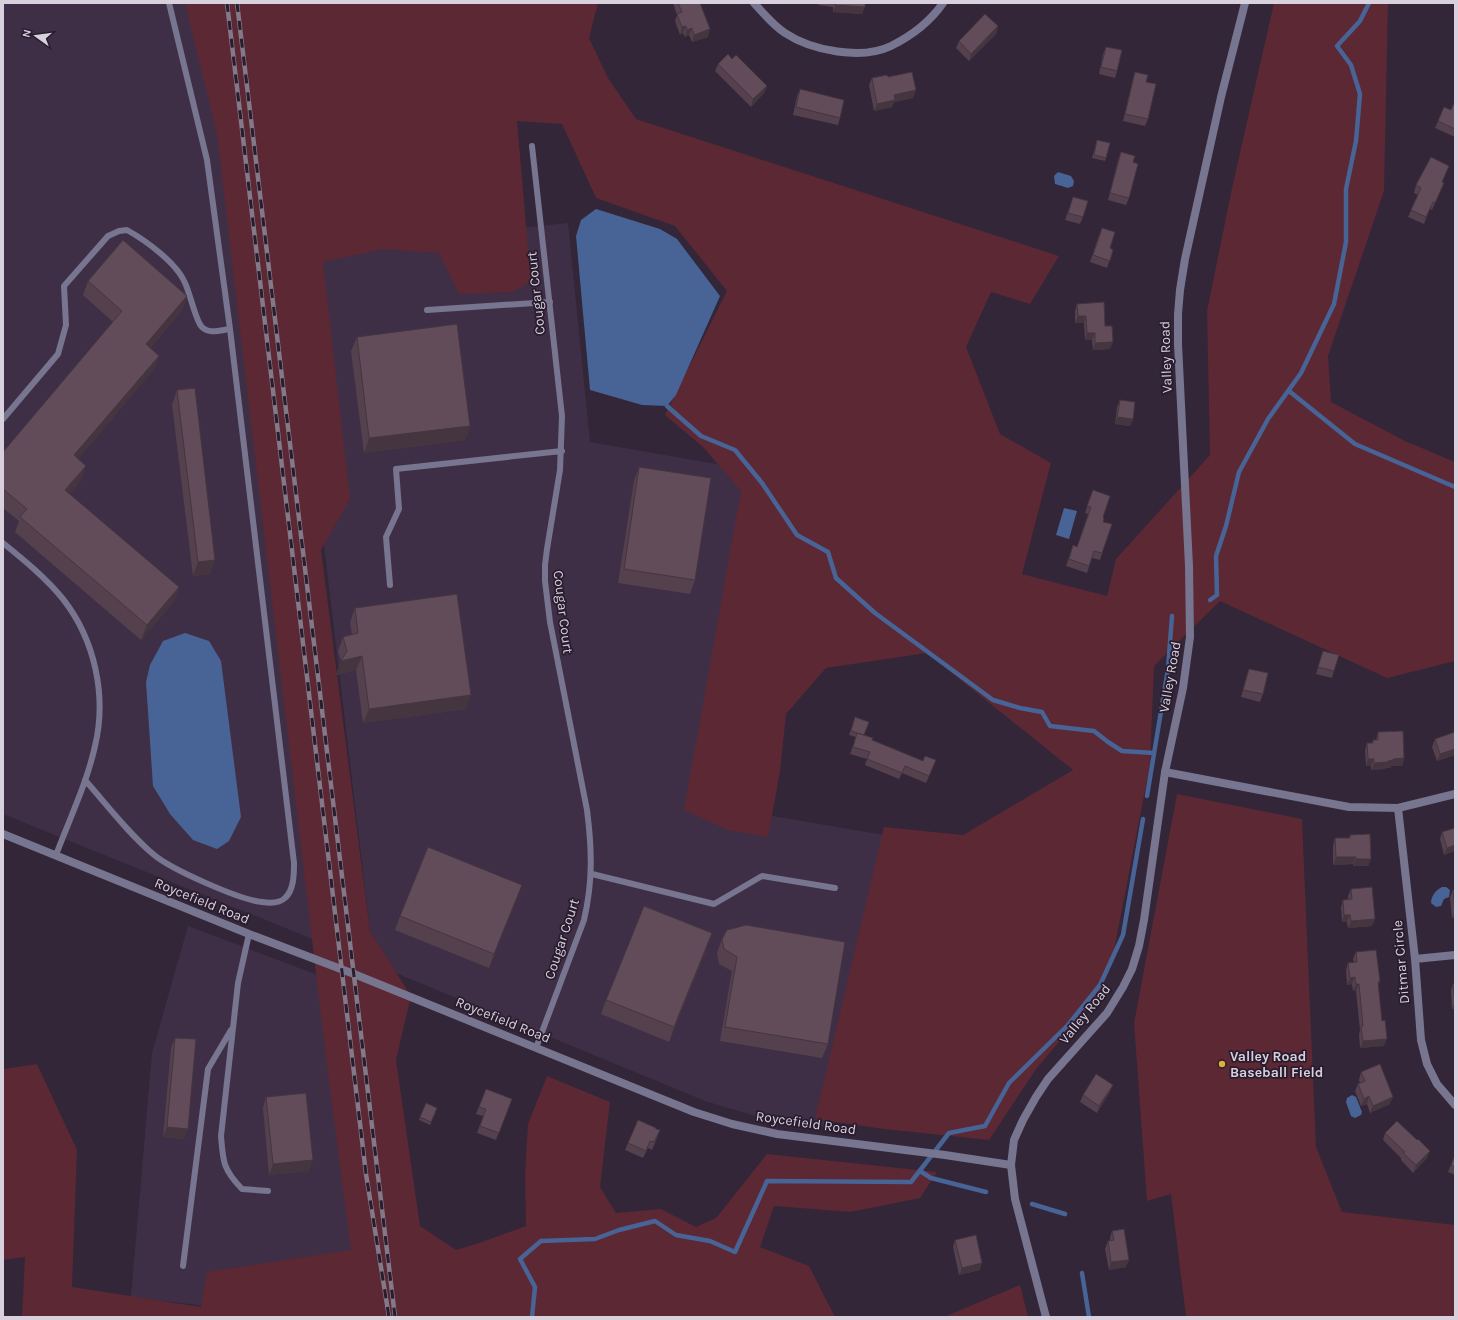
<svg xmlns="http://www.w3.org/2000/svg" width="1458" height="1320" font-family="Karla,sans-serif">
<rect width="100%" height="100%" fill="#322638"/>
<!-- built -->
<path fill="#3f2f46" d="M 3,3 L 203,3 L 315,940 L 3,814 Z
M 568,223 L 590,442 L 745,469 L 690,802 L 890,836 L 833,1128 L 759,1117 L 705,1101 L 374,964 L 289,252 Z
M 188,926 L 323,977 L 355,1256 L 206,1306 L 131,1297 L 152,1053 Z"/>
<!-- green -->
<path fill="#5b2834" d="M 185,3 L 598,3 L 589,38 L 608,78 L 636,119 L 1059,256 L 1030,304 L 991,292 L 966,347 L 1000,434 L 1051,463 L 1022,574 L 1107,596 L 1116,559 L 1210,455 L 1207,311 L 1232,188 L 1274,3 L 1388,3 L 1384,191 L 1328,356 L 1331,402 L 1405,441 L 1455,462 L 1455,661 L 1387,678 L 1220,601 L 1154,666 L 1150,765 L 1111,966 L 1098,996 L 1036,1069 L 989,1140 L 884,1129 L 815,1119 L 884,827 L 963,835 L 1073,770 L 927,653 L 826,668 L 786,714 L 780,772 L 768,837 L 728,830 L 684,810 L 741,491 L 703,447 L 665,415 L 727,291 L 675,226 L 596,198 L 562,124 L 517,121 L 531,282 L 512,292 L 459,294 L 439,253 L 383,249 L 323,262 L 350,499 L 321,550 L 370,931 L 411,996 L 396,1060 L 420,1226 L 456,1250 L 479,1243 L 526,1226 L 525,1172 L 528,1124 L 547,1076 L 610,1102 L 600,1187 L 616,1213 L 661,1209 L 696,1227 L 716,1218 L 767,1154 L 937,1172 L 920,1198 L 850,1212 L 774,1206 L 760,1247 L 809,1266 L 835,1317 L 22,1317 L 25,1257 L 3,1260 L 3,1069 L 37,1064 L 77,1150 L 72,1287 L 201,1307 L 207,1272 L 351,1250 L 325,1050 L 217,134 Z
M 1177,794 L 1302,819 L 1316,1147 L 1342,1212 L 1455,1225 L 1455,1317 L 1186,1317 L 1171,1194 L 1147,1201 L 1134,1023 Z
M 1020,1285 L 1028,1317 L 944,1317 Z"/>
<!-- water -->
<path fill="#486395" d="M 1058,172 L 1071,176 L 1074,181 L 1073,186 L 1068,188 L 1055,184 L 1054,176 Z
M 596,209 L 660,229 L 677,239 L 720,296 L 676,395 L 667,406 L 642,405 L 590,390 L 576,236 L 581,220 Z
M 1064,508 L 1077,511 L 1069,539 L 1056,535 Z
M 185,633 L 209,641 L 221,661 L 241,817 L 229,841 L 217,849 L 193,840 L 170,814 L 153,786 L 146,682 L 150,665 L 163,641 Z
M 1442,887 L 1446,887 L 1450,890 L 1449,897 L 1444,899 L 1441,906 L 1436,907 L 1431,903 C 1431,896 1436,890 1442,887 Z
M 1352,1095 L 1356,1097 L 1362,1112 L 1361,1115 L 1355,1118 L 1351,1116 L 1346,1102 L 1347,1098 Z"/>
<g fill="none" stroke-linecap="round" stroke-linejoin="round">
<!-- stream -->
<path stroke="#486395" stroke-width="4.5" d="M 1289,391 L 1355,444 L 1455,487
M 667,406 L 701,436 L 735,450 L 762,483 L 797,535 L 828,552 L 836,578 L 875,613 L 993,700 L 1020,708 L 1042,712 L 1050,726 L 1094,731 L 1108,742 L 1122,751 L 1154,753
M 1210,600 L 1217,595 L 1216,556 L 1226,526 L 1239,472 L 1268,419 L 1301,373 L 1334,304 L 1346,242 L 1346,189 L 1356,141 L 1360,94 L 1351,65 L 1337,46 L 1360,21 L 1369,3
M 1147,796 L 1168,669 L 1172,616
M 920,1171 L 931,1178 L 986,1192
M 1032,1204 L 1065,1214
M 1082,1273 L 1089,1317
M 532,1317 L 535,1287 L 520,1259 L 541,1241 L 595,1239 L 619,1230 L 655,1221 L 676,1235 L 710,1241 L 735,1252 L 767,1181 L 911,1182 L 949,1133 L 985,1126 L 1009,1083 L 1068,1025 L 1100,985 L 1123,935 L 1143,819"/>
<!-- service -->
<path stroke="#77758f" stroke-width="6" d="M 169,3 L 207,160 L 230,329
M 532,146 L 562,416 L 560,470 L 547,549 L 545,565 L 545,581 L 550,622 L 587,810 C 592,849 593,881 584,920 L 536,1048
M 427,310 L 550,302
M 3,419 L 58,354 L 66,325 L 64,286 L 108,236 L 119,231 L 127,230 C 145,240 177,263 185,283 C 190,293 195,318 201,326 C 208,335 221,330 230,329 L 294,863 C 294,874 294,890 285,898 C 280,903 269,903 262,902 C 240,900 170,869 153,854 C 128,833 107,805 85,780
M 3,543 C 24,560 46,578 63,599 C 95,640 107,696 95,746 C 87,783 69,820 56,855
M 390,585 L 386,537 L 399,509 L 396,469 L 562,451
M 592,874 L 714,904 L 762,876 L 835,888
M 249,934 L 238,983 L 221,1136 C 223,1162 223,1169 242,1189 L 268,1191
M 183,1266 L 208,1069 L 231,1030"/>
<!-- minor -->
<path stroke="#77758f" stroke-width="8" d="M 754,3 C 764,14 773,25 785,33 C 812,51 862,60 891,46 C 911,36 930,22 943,3
M 1165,772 L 1349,807 L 1398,808 L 1455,794
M 1398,808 L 1415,959 L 1421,1040 L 1427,1064 L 1437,1084 L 1455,1105
M 3,834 L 249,934 L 354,974 L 694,1112 L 732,1124 L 777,1134 L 945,1155 L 1011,1165
M 1415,959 L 1455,955"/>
<!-- tertiary -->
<path stroke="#77758f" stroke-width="8" d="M 1046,1317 L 1015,1199 L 1011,1165 L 1014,1140 L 1023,1120 L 1036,1097 L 1048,1079 L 1107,1013 L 1123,987 L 1132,969 L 1139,946 L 1144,920 L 1165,772 L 1183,688 L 1190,637 L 1189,566 L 1178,344 L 1178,314 L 1180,290 L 1185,259 L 1221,97 L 1245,3"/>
<defs>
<path id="rail" d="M 227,3 L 366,1174 L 389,1317
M 237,3 L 395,1317"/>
</defs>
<!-- rail casing -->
<use href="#rail" stroke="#837988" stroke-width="4.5"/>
<!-- rail -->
<use href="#rail" stroke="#281c2e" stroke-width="3" stroke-dasharray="9" stroke-linecap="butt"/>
</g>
<!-- wall -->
<path fill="#54414d" d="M 673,3 L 692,3 L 708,37 L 692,42 L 689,35 L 685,37 L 683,33 L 680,35 L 675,21 L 677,15 Z
M 818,3 L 865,3 L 862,14 L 833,12 L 833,7 L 818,5 Z
M 998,26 L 996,34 L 969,61 L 956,48 L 959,41 Z
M 1106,47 L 1117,71 L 1115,78 L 1099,74 L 1103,54 Z
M 732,59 L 767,86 L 764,93 L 751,107 L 715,71 L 718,64 Z
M 1135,72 L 1146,82 L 1148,119 L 1145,126 L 1123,121 L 1133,79 Z
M 888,77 L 913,98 L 894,102 L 892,107 L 874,111 L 869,85 L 872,78 Z
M 800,89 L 840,118 L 838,125 L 793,115 L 797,96 Z
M 1455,101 L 1455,137 L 1435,128 L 1438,121 L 1451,110 Z
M 1097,140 L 1106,158 L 1105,161 L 1092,158 Z
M 1121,152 L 1133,162 L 1129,198 L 1126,205 L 1108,200 L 1118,160 Z
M 1449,166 L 1442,182 L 1441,190 L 1432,210 L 1430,209 L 1424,224 L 1408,217 L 1418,195 L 1414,193 L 1416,185 Z
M 1073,197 L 1083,217 L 1080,224 L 1065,220 Z
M 1099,235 L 1110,248 L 1113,250 L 1107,268 L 1090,262 Z
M 88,281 L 187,296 L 182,310 L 150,348 L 159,356 L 153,370 L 78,459 L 81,480 L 69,494 L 179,587 L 174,601 L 141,640 L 15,532 L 19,521 L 3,508 L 3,452 L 113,322 L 83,295 Z
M 1077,304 L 1105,326 L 1110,349 L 1093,350 L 1092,340 L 1085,340 L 1084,323 L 1075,323 L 1075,311 Z
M 357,337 L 470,426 L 465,440 L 364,453 L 351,351 Z
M 177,390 L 215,560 L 210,574 L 193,576 L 172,405 Z
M 1120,400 L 1133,419 L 1130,426 L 1115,424 L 1117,407 Z
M 639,467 L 695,580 L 690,594 L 618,583 L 634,481 Z
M 1093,490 L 1103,517 L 1103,522 L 1112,524 L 1100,560 L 1092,558 L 1087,573 L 1066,566 L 1073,545 L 1077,547 L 1088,514 L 1085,513 Z
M 355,608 L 466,709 L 363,723 L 356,670 L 336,675 L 341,661 L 338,651 L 343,637 L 352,635 L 350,622 Z
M 1323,651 L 1334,671 L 1332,678 L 1316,674 Z
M 1249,669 L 1263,694 L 1260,702 L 1241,697 Z
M 855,717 L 864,735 L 872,740 L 933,767 L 926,783 L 902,773 L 899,779 L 865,765 L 867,759 L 850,754 L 856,737 L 849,735 Z
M 1378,732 L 1404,758 L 1402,766 L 1391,766 L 1391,768 L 1386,768 L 1385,769 L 1371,770 L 1371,766 L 1366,766 L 1365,750 L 1367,743 L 1372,743 L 1373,740 L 1376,740 Z
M 1455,732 L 1455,755 L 1437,761 L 1432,747 L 1435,739 Z
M 1455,828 L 1455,851 L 1444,855 L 1440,839 L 1442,832 Z
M 1350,835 L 1371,859 L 1368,866 L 1353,866 L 1353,864 L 1333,865 L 1333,845 L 1335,838 L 1349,838 Z
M 522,885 L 489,968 L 395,930 L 400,916 Z
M 1351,889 L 1372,926 L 1348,928 L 1347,922 L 1342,922 L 1341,907 L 1343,900 L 1348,900 L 1348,896 Z
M 1453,890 L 1455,890 L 1455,918 L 1452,918 L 1450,897 Z
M 722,939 L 828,1044 L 822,1058 L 720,1041 L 732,971 L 719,964 L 717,953 Z
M 707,948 L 669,1042 L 601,1014 L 606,1000 Z
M 1356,952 L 1380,981 L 1378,986 L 1384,1046 L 1360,1048 L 1359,1034 L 1360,1030 L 1356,991 L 1353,991 L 1352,984 L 1347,985 L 1346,970 L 1348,963 L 1354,962 L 1353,959 Z
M 1455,983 L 1455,1009 L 1452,1009 L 1451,991 L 1453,984 Z
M 175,1038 L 184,1139 L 163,1137 L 171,1048 Z
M 1361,1072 L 1390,1104 L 1370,1113 L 1367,1104 L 1361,1106 L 1355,1091 L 1358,1084 L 1360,1083 L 1359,1080 Z
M 486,1089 L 512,1099 L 496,1140 L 477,1133 L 483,1116 L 476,1114 Z
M 1110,1092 L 1097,1113 L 1080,1102 L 1083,1095 Z
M 266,1097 L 309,1171 L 269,1175 L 263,1108 Z
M 436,1112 L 430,1125 L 419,1120 L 420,1117 Z
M 656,1129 L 660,1130 L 657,1138 L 652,1150 L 648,1148 L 643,1158 L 625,1150 L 628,1143 Z
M 1385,1133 L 1427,1158 L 1413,1173 L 1401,1160 L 1401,1158 L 1383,1140 Z
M 1455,1155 L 1455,1175 L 1448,1172 Z
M 1112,1231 L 1126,1267 L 1109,1270 L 1105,1249 L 1108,1241 L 1110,1241 L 1110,1238 Z
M 955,1240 L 980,1270 L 959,1275 L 953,1247 Z"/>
<!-- shaded-wall -->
<path fill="#45353f" d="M 835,5 L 865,7 L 862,14 L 833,12 Z
M 686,26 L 683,33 L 680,35 L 682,27 Z
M 998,26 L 996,34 L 969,61 L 971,54 Z
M 692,28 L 689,35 L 685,37 L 687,30 Z
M 710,29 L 708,37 L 692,42 L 694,35 Z
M 767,86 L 764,93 L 751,107 L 753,99 Z
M 916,90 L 913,98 L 894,102 L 892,107 L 874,111 L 877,104 L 894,95 Z
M 1433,202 L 1430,209 L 1424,224 L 1426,217 Z
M 187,296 L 182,310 L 140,359 L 146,344 Z
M 1078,316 L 1086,316 L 1084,323 L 1075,323 Z
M 1087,333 L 1095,333 L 1092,340 L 1085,340 Z
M 1113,342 L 1110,349 L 1093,350 L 1095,343 Z
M 159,356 L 153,370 L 69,470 L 74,455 Z
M 1117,417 L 1133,419 L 1130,426 L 1115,424 Z
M 470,426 L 465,440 L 364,453 L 369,438 Z
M 86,466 L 81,480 L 60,505 L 65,490 Z
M 215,560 L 210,574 L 193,576 L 198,562 Z
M 179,587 L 174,601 L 141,640 L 147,625 Z
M 362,656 L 356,670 L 336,675 L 341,661 Z
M 471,695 L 466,709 L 363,723 L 369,709 Z
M 1455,749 L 1455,755 L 1437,761 L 1440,754 Z
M 1404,758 L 1402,766 L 1391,766 L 1391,768 L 1386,768 L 1385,769 L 1371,770 L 1374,763 L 1393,759 Z
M 1368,759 L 1374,759 L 1371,766 L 1366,766 Z
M 1455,845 L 1455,851 L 1444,855 L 1447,848 Z
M 1336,857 L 1356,857 L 1353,864 L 1333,865 Z
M 1356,859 L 1371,859 L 1368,866 L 1353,866 Z
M 522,885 L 517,900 L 489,968 L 494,954 Z
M 1455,911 L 1455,918 L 1452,918 Z
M 1344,915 L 1350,915 L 1347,922 L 1342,922 Z
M 1375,919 L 1372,926 L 1348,928 L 1351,921 Z
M 712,933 L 707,948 L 669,1042 L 674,1027 Z
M 1355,977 L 1352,984 L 1347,985 L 1350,978 Z
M 1356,984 L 1359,984 L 1356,991 L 1353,991 Z
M 1455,1002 L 1455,1009 L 1452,1009 Z
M 1387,1039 L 1384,1046 L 1360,1048 L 1363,1041 Z
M 1113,1085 L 1110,1092 L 1097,1113 L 1099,1106 Z
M 1369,1096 L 1367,1104 L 1361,1106 L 1364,1099 Z
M 1393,1097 L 1390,1104 L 1370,1113 L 1373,1106 Z
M 167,1127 L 188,1129 L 184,1139 L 163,1137 Z
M 1430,1151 L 1427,1158 L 1413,1173 L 1416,1165 Z
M 313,1160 L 309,1171 L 269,1175 L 273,1164 Z
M 1129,1260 L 1126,1267 L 1109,1270 L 1111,1262 Z
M 982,1263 L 980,1270 L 959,1275 L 962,1268 Z"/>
<!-- building -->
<path fill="#624c5a" stroke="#45353f" d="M 678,3 L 692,3 L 693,4 L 696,3 L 700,3 L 710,29 L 694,35 L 692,28 L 687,30 L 686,26 L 682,27 L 677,14 L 682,12 Z
M 836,3 L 865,3 L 865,7 L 835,5 Z
M 985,14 L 998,26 L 971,54 L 959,41 Z
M 1106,47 L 1122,50 L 1117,71 L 1101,67 Z
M 728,54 L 732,59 L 736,55 L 767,86 L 753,99 L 718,64 Z
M 912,72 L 916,90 L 894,95 L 895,100 L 877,104 L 872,78 L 887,75 L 888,77 Z
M 1135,72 L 1148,75 L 1146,82 L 1156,84 L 1148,119 L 1125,114 Z
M 800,89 L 844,100 L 840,118 L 796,107 Z
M 1455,101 L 1455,129 L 1438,121 L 1444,107 L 1451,110 Z
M 1097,140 L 1110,143 L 1106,158 L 1094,155 Z
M 1121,152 L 1135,156 L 1133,162 L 1138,164 L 1129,198 L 1110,193 Z
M 1431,157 L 1449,166 L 1442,182 L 1444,183 L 1435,203 L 1433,202 L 1426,217 L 1411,210 L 1421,188 L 1416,185 Z
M 1073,197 L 1088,201 L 1083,217 L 1068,213 Z
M 1102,228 L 1115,232 L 1110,248 L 1113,250 L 1110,261 L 1093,255 Z
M 123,240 L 187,296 L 146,344 L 159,356 L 74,455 L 86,466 L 65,490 L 179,587 L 147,625 L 20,517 L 27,509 L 3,489 L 3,452 L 122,311 L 88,281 Z
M 1104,302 L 1105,326 L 1112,326 L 1113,342 L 1095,343 L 1095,333 L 1087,333 L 1086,316 L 1078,316 L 1077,304 Z
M 457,324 L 470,426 L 369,438 L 357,337 Z
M 195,388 L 215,560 L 198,562 L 177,390 Z
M 1120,400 L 1135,402 L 1133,419 L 1117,417 Z
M 639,467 L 711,478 L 695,580 L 624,569 Z
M 1093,490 L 1110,496 L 1103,517 L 1104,518 L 1103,522 L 1112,524 L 1102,553 L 1094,551 L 1089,566 L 1069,559 L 1073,545 L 1077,547 L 1081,536 L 1091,507 L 1087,506 Z
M 457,594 L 471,695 L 369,709 L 362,656 L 341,661 L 347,651 L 343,637 L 358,633 L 355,608 Z
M 1323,651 L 1339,655 L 1334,671 L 1318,667 Z
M 1249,669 L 1268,673 L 1263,694 L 1243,690 Z
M 855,717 L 869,722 L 864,735 L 851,731 Z
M 1403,731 L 1404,758 L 1393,759 L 1393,760 L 1388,761 L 1388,762 L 1374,763 L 1374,759 L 1368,759 L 1367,743 L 1373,743 L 1373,740 L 1378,740 L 1378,732 Z
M 1455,732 L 1455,749 L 1440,754 L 1435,739 Z
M 857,733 L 873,738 L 872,740 L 923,761 L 925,756 L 936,760 L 929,776 L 905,766 L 902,773 L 867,759 L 870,752 L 853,747 Z
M 1455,828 L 1455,845 L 1447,848 L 1442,832 Z
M 1370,834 L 1371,859 L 1356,859 L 1356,857 L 1336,857 L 1335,838 L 1350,838 L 1350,835 Z
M 428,847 L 522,885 L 494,954 L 400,916 Z
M 1372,887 L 1375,919 L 1351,921 L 1350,915 L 1344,915 L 1343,900 L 1352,899 L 1351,889 Z
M 1453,890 L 1455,890 L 1455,911 Z
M 644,906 L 712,933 L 674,1027 L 606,1000 Z
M 746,925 L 845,942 L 828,1044 L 725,1027 L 737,957 L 724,949 L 722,939 L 727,930 Z
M 1376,950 L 1380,981 L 1378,982 L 1382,1021 L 1385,1020 L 1387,1039 L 1363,1041 L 1361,1027 L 1363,1026 L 1359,984 L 1356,984 L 1355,977 L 1350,978 L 1348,963 L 1357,962 L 1356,952 Z
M 1455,983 L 1455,1002 L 1453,984 Z
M 175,1038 L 196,1039 L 188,1129 L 167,1127 Z
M 1380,1064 L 1393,1097 L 1373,1106 L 1369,1096 L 1364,1099 L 1358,1084 L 1365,1081 L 1361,1072 Z
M 1096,1074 L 1113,1085 L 1099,1106 L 1083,1095 Z
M 486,1089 L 512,1099 L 499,1133 L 480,1126 L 486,1109 L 479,1107 Z
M 306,1093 L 313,1160 L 273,1164 L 266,1097 Z
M 426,1103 L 437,1108 L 431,1122 L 420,1117 Z
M 638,1120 L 656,1128 L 656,1129 L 660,1130 L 654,1142 L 650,1141 L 646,1151 L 628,1143 Z
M 1397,1121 L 1417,1140 L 1418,1139 L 1430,1151 L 1416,1165 L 1403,1153 L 1405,1152 L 1385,1133 Z
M 1455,1155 L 1455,1167 L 1451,1165 Z
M 1124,1229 L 1129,1260 L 1111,1262 L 1108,1241 L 1114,1240 L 1112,1231 Z
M 976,1235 L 982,1263 L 962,1268 L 955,1240 Z"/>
<!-- markers -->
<circle fill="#e0b034" stroke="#281c2e" stroke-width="1.5" cx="1222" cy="1064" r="4"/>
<g text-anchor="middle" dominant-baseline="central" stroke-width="3.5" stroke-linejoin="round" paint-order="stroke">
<!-- street labels -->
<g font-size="14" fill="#d8d0dc" stroke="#281c2e">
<text transform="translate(536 293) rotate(-96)">Cougar Court</text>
<text transform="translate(1166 357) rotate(-92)">Valley Road</text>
<text transform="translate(563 612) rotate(83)">Cougar Court</text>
<text transform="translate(1170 677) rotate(-80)">Valley Road</text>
<text transform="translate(202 901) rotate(22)">Roycefield Road</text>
<text transform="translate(562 939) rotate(-72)">Cougar Court</text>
<text transform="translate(1401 962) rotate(-95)">Ditmar Circle</text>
<text transform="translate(1085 1014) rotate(-51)">Valley Road</text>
<text transform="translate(503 1020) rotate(22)">Roycefield Road</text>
<text transform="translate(806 1123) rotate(8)">Roycefield Road</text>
</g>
<!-- poi labels -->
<g font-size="14" font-weight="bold" fill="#d8d0dc" stroke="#281c2e" text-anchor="start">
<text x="1230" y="1056">Valley Road<tspan x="1230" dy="16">Baseball Field</tspan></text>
</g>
</g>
<!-- border -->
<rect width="1458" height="1320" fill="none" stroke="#d8d0dc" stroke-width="8"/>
<!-- north arrow -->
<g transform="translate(36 36) rotate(284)" stroke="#281c2e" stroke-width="3" paint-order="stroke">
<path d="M0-3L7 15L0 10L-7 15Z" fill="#d8d0dc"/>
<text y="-6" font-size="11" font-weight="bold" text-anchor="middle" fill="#d8d0dc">N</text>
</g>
</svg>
